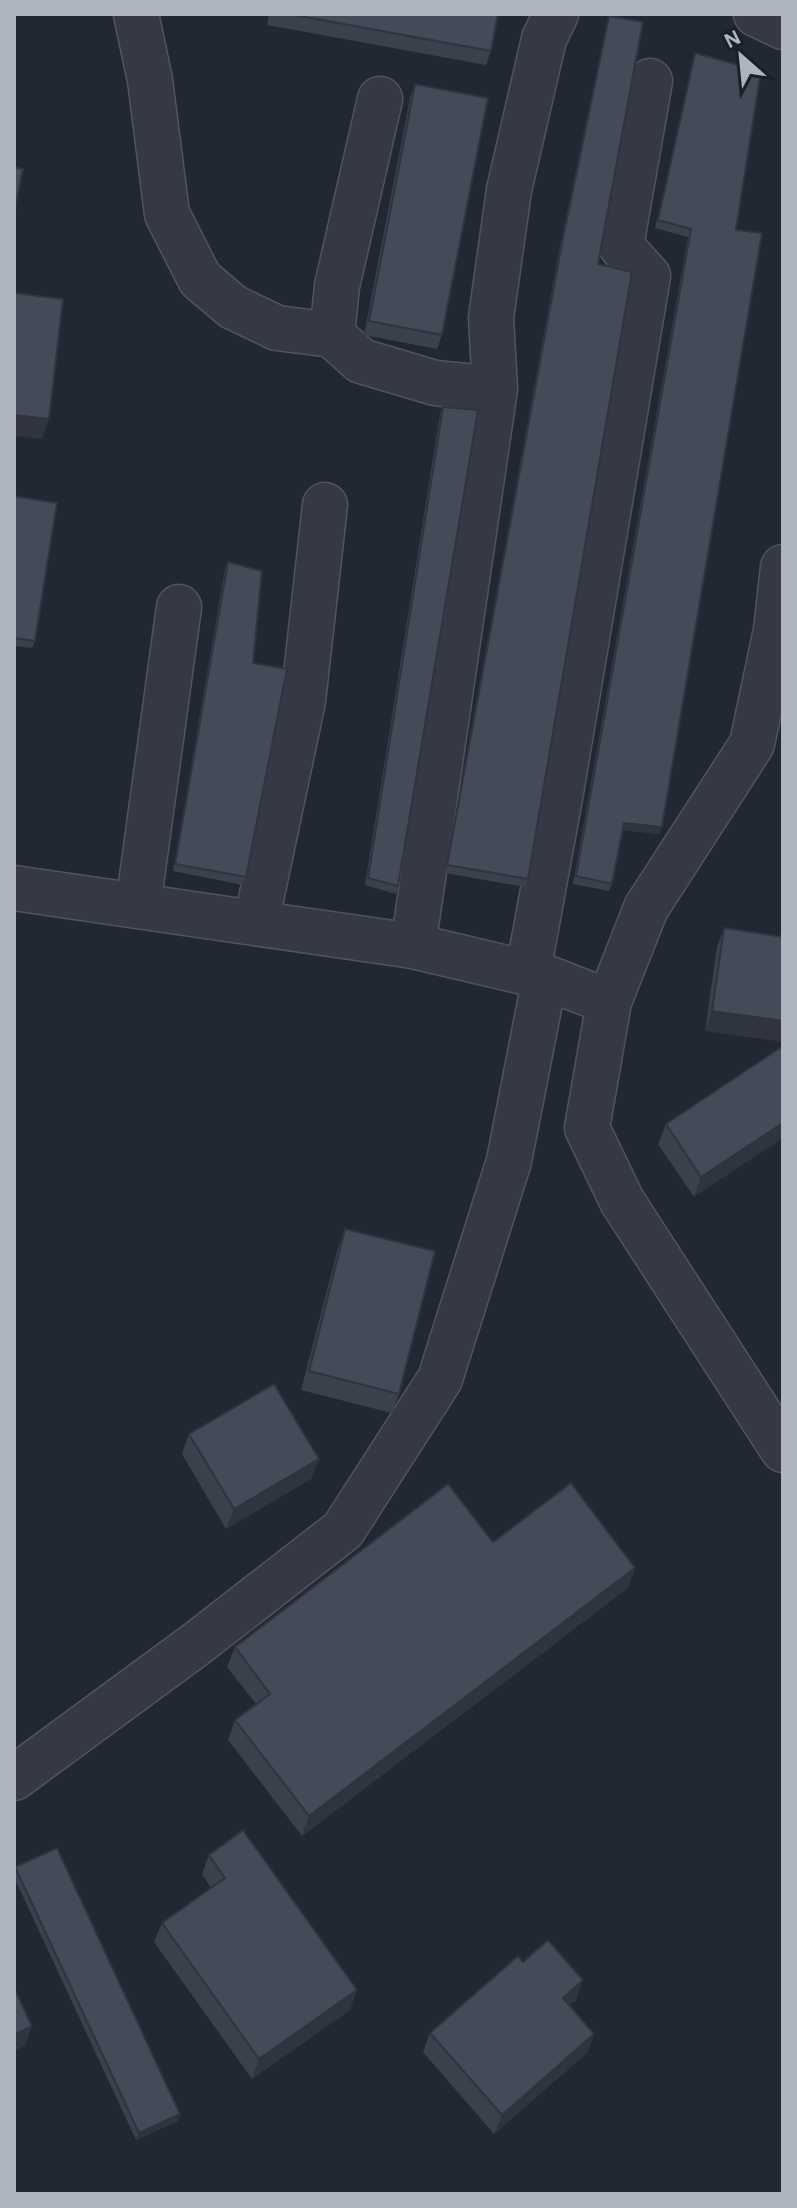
<svg xmlns="http://www.w3.org/2000/svg" width="797" height="2208" font-family="'Alegreya Sans',sans-serif">
<rect width="100%" height="100%" fill="#222734"/>
<g fill="none" stroke-linecap="round" stroke-linejoin="round">
<defs>
<path id="minor" d="M 136,14 L 150,80 L 167,214 L 200,279 L 233,307 L 277,328 L 332,335
M 756,14 L 783,27
M 380,99 L 337,286 L 332,335 L 361,361 L 435,383 L 495,389
M 783,567 L 776,630 L 752,744 L 646,908 L 609,1002 L 587,1128 L 622,1201 L 783,1450
M 14,888 L 413,946 L 545,977 L 609,1002
M 138,906 L 179,607
M 256,923 L 303,701 L 325,505
M 413,946 L 495,389 L 491,318 L 509,190 L 544,39 L 556,14
M 528,972 L 561,792 L 648,276 L 621,246 L 650,81
M 14,1778 L 195,1645 L 343,1530 L 440,1379 L 509,1161 L 545,977"/>
</defs>
<!-- minor casing -->
<use href="#minor" stroke="#4f545f" stroke-width="47"/>
<!-- minor -->
<use href="#minor" stroke="#353945" stroke-width="44"/>
</g>
<!-- wall -->
<path fill="#3a404c" d="M 269,14 L 498,14 L 491,51 L 486,65 L 267,25 Z
M 609,16 L 598,264 L 528,879 L 525,887 L 445,873 L 559,251 L 607,23 Z
M 695,53 L 736,230 L 662,827 L 659,834 L 623,830 L 612,884 L 609,891 L 573,884 L 688,237 L 655,228 Z
M 415,84 L 442,335 L 437,349 L 364,335 L 410,98 Z
M 443,407 L 398,886 L 396,894 L 365,885 L 440,414 Z
M 14,496 L 35,641 L 32,648 L 14,646 Z
M 228,562 L 253,663 L 246,877 L 243,885 L 173,871 L 225,569 Z
M 724,928 L 783,937 L 705,1031 L 717,947 Z
M 783,1046 L 694,1197 L 658,1144 L 666,1124 Z
M 345,1229 L 399,1394 L 392,1413 L 301,1390 L 338,1248 Z
M 189,1434 L 319,1459 L 311,1479 L 226,1529 L 182,1454 Z
M 493,1542 L 628,1588 L 302,1836 L 228,1740 L 235,1720 L 256,1704 L 227,1667 L 235,1647 Z
M 209,1855 L 350,2010 L 252,2079 L 154,1942 L 162,1923 L 211,1888 L 202,1874 Z
M 15,1867 L 180,2114 L 178,2121 L 136,2140 L 14,1877 Z
M 523,1962 L 576,2000 L 570,2005 L 594,2034 L 587,2053 L 494,2134 L 423,2052 L 430,2033 Z"/>
<!-- shaded-wall -->
<path fill="#2f343e" d="M 14,415 L 49,419 L 42,439 L 14,436 Z
M 624,823 L 662,827 L 659,834 L 622,830 Z
M 712,1011 L 783,1021 L 783,1042 L 705,1031 Z
M 783,1123 L 783,1138 L 694,1197 L 701,1177 Z
M 319,1459 L 311,1479 L 226,1529 L 234,1509 Z
M 635,1568 L 628,1588 L 302,1836 L 309,1816 Z
M 583,1980 L 576,2000 L 556,2018 L 563,1998 Z
M 357,1990 L 350,2010 L 252,2079 L 259,2059 Z
M 32,2026 L 25,2046 L 14,2051 L 14,2035 Z
M 594,2034 L 587,2053 L 494,2134 L 502,2115 Z
M 180,2114 L 178,2121 L 136,2140 L 139,2133 Z"/>
<!-- building -->
<path fill="#434a58" stroke="#2f343e" stroke-width="2" d="M 289,14 L 498,14 L 491,51 Z
M 609,16 L 643,22 L 598,264 L 632,272 L 528,879 L 447,865 L 562,243 Z
M 695,53 L 761,71 L 736,230 L 762,233 L 662,827 L 624,823 L 612,884 L 576,876 L 691,229 L 658,220 Z
M 415,84 L 488,98 L 442,335 L 369,321 Z
M 14,167 L 23,169 L 14,214 Z
M 14,293 L 63,299 L 49,419 L 14,415 Z
M 443,407 L 478,410 L 398,886 L 368,878 Z
M 14,496 L 57,503 L 35,641 L 14,638 Z
M 228,562 L 262,571 L 253,663 L 287,669 L 246,877 L 175,864 Z
M 724,928 L 783,937 L 783,1021 L 712,1011 Z
M 783,1046 L 783,1123 L 701,1177 L 666,1124 Z
M 345,1229 L 435,1251 L 399,1394 L 309,1371 Z
M 274,1384 L 319,1459 L 234,1509 L 189,1434 Z
M 571,1483 L 635,1568 L 309,1816 L 235,1720 L 270,1694 L 235,1647 L 448,1484 L 493,1542 Z
M 243,1830 L 357,1990 L 259,2059 L 162,1923 L 225,1878 L 209,1855 Z
M 57,1848 L 180,2114 L 139,2133 L 15,1867 Z
M 548,1940 L 583,1980 L 563,1998 L 594,2034 L 502,2115 L 430,2033 L 518,1956 L 523,1962 Z
M 14,1988 L 32,2026 L 14,2035 Z"/>
<!-- border -->
<rect width="797" height="2208" fill="none" stroke="#afb4c1" stroke-width="32"/>
<!-- north arrow -->
<g transform="translate(741 56) rotate(333)" stroke="#1a1f29" stroke-width="6" paint-order="stroke">
<path d="M0-6L14 30L0 20L-14 30Z" fill="#afb4c1"/>
<text y="-12" font-size="22" font-weight="bold" text-anchor="middle" fill="#afb4c1">N</text>
</g>
</svg>
